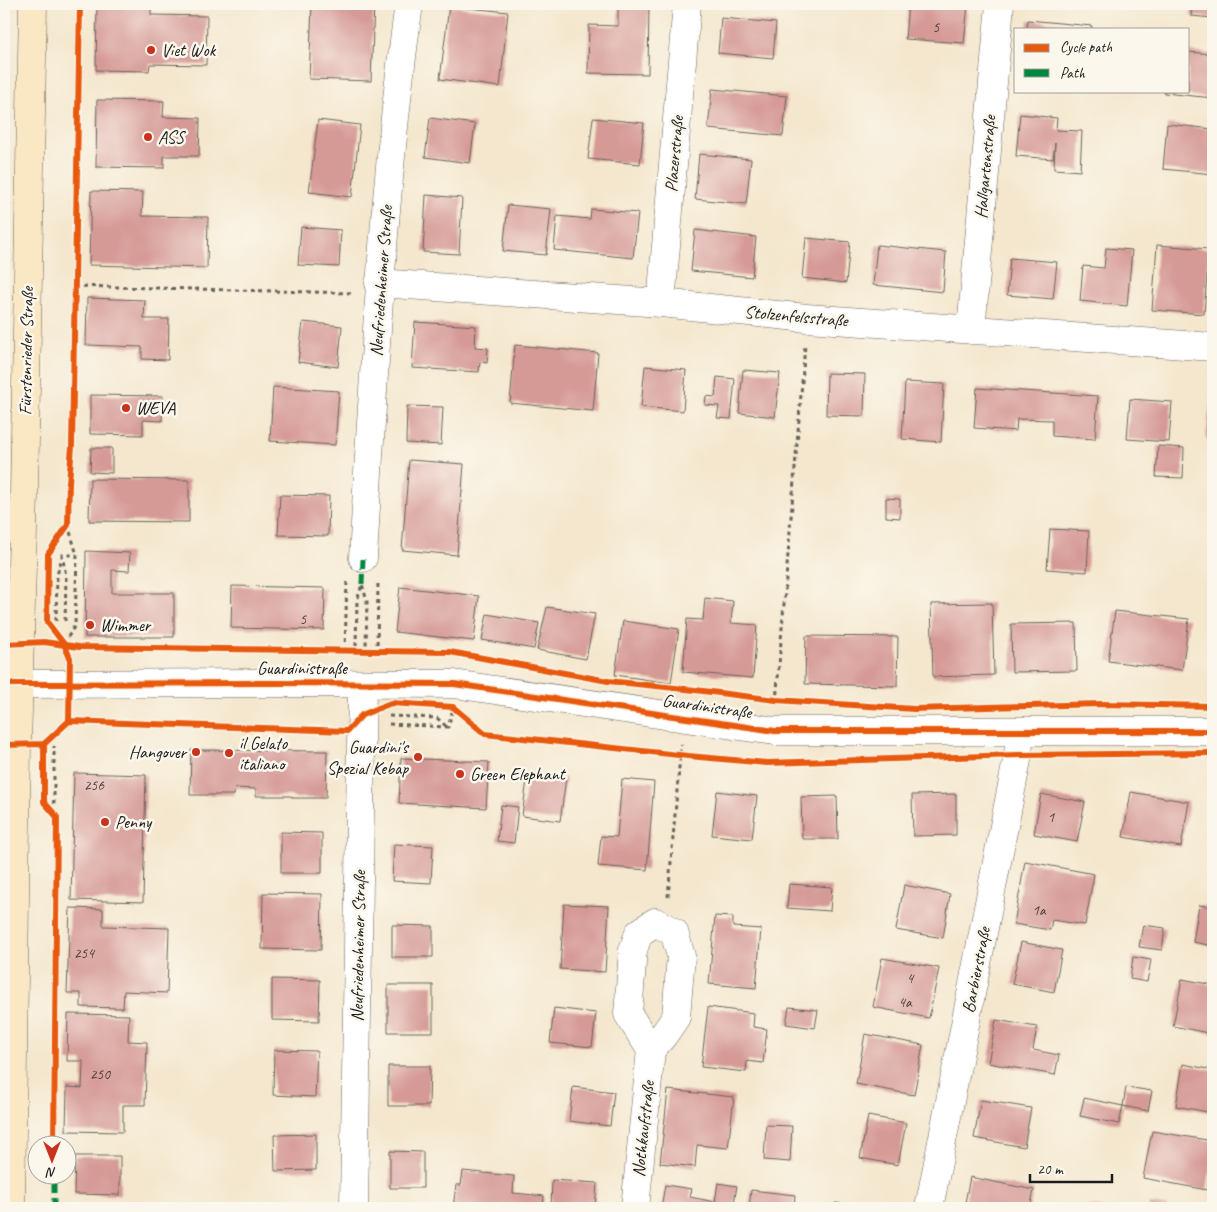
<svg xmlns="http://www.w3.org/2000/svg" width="1217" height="1212" font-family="Caveat,sans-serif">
<rect width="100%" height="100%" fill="#fbf7ec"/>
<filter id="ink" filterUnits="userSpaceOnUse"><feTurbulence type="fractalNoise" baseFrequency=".02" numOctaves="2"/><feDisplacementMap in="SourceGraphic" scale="10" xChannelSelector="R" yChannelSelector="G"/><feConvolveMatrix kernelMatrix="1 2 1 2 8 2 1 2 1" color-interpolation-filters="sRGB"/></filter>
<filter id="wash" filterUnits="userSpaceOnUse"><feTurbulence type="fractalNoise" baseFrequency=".0096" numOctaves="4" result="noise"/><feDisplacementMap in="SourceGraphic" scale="20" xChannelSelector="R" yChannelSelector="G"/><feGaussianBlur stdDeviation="1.12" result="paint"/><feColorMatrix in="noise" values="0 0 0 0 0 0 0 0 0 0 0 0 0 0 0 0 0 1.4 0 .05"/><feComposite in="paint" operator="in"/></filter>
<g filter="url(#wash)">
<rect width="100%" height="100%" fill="#f4e7ce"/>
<g id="blocks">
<!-- building -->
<path fill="#d69a96" d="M 97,4 L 151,4 L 151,15 L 207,16 L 206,65 L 150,64 L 149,71 L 96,70 Z
M 312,4 L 374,4 L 371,81 L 309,79 Z
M 618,4 L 649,4 L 648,74 L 588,73 L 589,25 L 618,26 Z
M 908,4 L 968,4 L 964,43 L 905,39 Z
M 1192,4 L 1213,4 L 1213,18 L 1191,16 Z
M 449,6 L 508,12 L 500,87 L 440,79 Z
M 721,18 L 776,23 L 773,58 L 718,53 Z
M 1028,20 L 1092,26 L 1092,29 L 1027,29 Z
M 1188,52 L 1213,54 L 1213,98 L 1164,93 L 1164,91 L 1188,91 Z
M 712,89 L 787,96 L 783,136 L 708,129 Z
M 97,100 L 164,101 L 163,117 L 200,118 L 199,156 L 164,156 L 164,168 L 96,167 Z
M 1020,114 L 1057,118 L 1056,130 L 1082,131 L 1080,171 L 1054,169 L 1055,143 L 1053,159 L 1016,156 Z
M 430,118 L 475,124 L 470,163 L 425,157 Z
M 593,118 L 644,123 L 640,164 L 588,159 Z
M 318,120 L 360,125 L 352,197 L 309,192 Z
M 1167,124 L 1213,129 L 1213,174 L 1163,169 Z
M 699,154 L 751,159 L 746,204 L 695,199 Z
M 91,191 L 143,192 L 142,216 L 208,217 L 207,268 L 89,265 Z
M 426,195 L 462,198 L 459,254 L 423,252 Z
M 508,205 L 551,209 L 546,255 L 503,251 Z
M 591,209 L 638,213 L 633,258 L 554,250 L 557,216 L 590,219 Z
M 301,227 L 341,230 L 339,267 L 298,265 Z
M 695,230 L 756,237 L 752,277 L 691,271 Z
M 806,238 L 850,242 L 846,283 L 802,278 Z
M 877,245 L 946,252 L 943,292 L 873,285 Z
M 1157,245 L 1209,249 L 1204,314 L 1152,310 Z
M 1106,248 L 1132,250 L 1127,306 L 1080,301 L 1083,266 L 1104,268 Z
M 1010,258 L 1057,262 L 1053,299 L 1007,295 Z
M 87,298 L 145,300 L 144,319 L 169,319 L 168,360 L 142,359 L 142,347 L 86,345 Z
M 303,322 L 342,326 L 338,367 L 298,362 Z
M 415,322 L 476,326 L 475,347 L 488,348 L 487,363 L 480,362 L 479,372 L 412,368 Z
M 515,345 L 598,353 L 593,411 L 510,403 Z
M 645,366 L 686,370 L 683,411 L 641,407 Z
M 743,370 L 780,373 L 775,417 L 739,413 Z
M 827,373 L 865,374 L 864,416 L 826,415 Z
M 717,377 L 735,379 L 731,419 L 717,418 L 719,406 L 705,405 L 706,396 L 715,397 Z
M 905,382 L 944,384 L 941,442 L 902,439 Z
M 273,387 L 339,391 L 335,445 L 270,441 Z
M 977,388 L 1098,396 L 1095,439 L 1052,436 L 1052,420 L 1017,419 L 1016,431 L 974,428 Z
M 90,395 L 163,396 L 162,421 L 143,420 L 143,435 L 90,434 Z
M 1130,399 L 1172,402 L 1169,442 L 1127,439 Z
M 1210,405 L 1213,405 L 1213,439 L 1206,438 Z
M 407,406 L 443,407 L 441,445 L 406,443 Z
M 1158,446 L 1184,448 L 1183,478 L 1156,477 Z
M 91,448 L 112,448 L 112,473 L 90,472 Z
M 409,460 L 464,464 L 457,555 L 402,550 Z
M 90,479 L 189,480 L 189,522 L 89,521 Z
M 280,495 L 329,496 L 328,536 L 278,535 Z
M 886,498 L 900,499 L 900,518 L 886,517 Z
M 1050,529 L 1089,531 L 1087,572 L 1047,569 Z
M 86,551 L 130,553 L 129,571 L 112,570 L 112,593 L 174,593 L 174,637 L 85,637 Z
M 232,586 L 325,588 L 324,630 L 231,628 Z
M 400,587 L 479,596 L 474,641 L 395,632 Z
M 705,598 L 733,601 L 731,623 L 757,625 L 753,678 L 683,672 L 687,619 L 703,620 Z
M 992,603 L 994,675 L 933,677 L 931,604 Z
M 547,607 L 595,614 L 586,659 L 537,650 Z
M 1115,611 L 1189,619 L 1182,670 L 1108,661 Z
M 487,614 L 539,623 L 534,649 L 482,640 Z
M 623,621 L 679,629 L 671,683 L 615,675 Z
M 1076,623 L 1077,671 L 1012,672 L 1011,624 Z
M 806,636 L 898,637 L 897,686 L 805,684 Z
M 191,750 L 327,751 L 326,798 L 294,798 L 290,796 L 256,796 L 256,789 L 235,788 L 234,795 L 190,795 Z
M 401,758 L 489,762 L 486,808 L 399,803 Z
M 74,773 L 146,775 L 143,902 L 71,900 Z
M 528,773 L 566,778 L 560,821 L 522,816 Z
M 622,779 L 654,782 L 647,870 L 598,866 L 601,836 L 617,837 Z
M 717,791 L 757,796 L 752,839 L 712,835 Z
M 1131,792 L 1189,802 L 1181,847 L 1123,837 Z
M 956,794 L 956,835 L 913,836 L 912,795 Z
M 1041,794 L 1085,802 L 1077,842 L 1034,834 Z
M 837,796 L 838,839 L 802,839 L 801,797 Z
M 501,805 L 518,807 L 514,843 L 497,841 Z
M 281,832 L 322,833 L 322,873 L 281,873 Z
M 394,844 L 433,846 L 431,883 L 392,881 Z
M 1025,861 L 1094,874 L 1085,925 L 1052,920 L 1050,930 L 1014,924 Z
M 789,884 L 832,887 L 830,911 L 787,908 Z
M 904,885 L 950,894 L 943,938 L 896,930 Z
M 263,893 L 322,894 L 321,950 L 262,949 Z
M 564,904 L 609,906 L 605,972 L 560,969 Z
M 1199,905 L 1213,907 L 1213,946 L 1193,942 Z
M 70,908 L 103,909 L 103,926 L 169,928 L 167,993 L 124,991 L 123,1008 L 81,1007 L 81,993 L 67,993 Z
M 715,916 L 733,917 L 733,927 L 761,929 L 756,988 L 709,984 Z
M 392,925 L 433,926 L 433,957 L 392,957 Z
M 1143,925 L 1165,928 L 1162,950 L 1139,947 Z
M 1021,942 L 1062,950 L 1054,992 L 1012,984 Z
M 1133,957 L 1151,960 L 1147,982 L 1130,979 Z
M 882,958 L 939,968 L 929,1018 L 873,1007 Z
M 272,979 L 320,980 L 319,1021 L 272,1020 Z
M 1182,979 L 1213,985 L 1213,1034 L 1173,1026 Z
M 388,985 L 433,985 L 433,1032 L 388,1032 Z
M 708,1007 L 754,1013 L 753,1027 L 767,1029 L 763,1063 L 747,1061 L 746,1072 L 701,1067 Z
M 789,1007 L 818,1010 L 815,1028 L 786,1024 Z
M 554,1008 L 596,1013 L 592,1047 L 550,1043 Z
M 68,1014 L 129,1015 L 128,1041 L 147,1042 L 145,1105 L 123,1105 L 123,1132 L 66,1131 L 67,1087 L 82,1088 L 83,1061 L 67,1061 Z
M 996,1020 L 1037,1027 L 1033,1050 L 1059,1055 L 1055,1075 L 988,1063 Z
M 865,1034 L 923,1045 L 914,1095 L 856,1084 Z
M 274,1050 L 317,1051 L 315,1097 L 273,1095 Z
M 1183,1064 L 1213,1070 L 1213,1113 L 1176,1106 Z
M 388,1066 L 430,1066 L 429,1106 L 388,1106 Z
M 573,1087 L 614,1092 L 610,1126 L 569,1121 Z
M 1126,1087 L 1152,1091 L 1148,1111 L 1123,1106 Z
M 668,1090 L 734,1097 L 728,1148 L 697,1145 L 695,1167 L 660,1163 Z
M 1084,1098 L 1123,1106 L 1119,1124 L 1080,1116 Z
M 981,1100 L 1031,1108 L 1024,1147 L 974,1138 Z
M 868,1116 L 906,1123 L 898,1165 L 860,1158 Z
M 766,1125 L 792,1126 L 790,1162 L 764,1160 Z
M 1152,1131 L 1213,1141 L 1213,1154 L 1207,1190 L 1143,1178 Z
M 316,1134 L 316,1170 L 275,1171 L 274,1135 Z
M 390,1151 L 423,1152 L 423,1188 L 390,1188 Z
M 75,1156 L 120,1156 L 120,1195 L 74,1194 Z
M 463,1171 L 514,1176 L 513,1193 L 544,1196 L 543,1208 L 489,1208 L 466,1206 L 466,1208 L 453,1208 L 456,1185 L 461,1185 Z
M 970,1177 L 1034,1190 L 1030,1208 L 964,1208 Z
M 552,1180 L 597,1183 L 595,1208 L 551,1208 Z
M 718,1183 L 737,1186 L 733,1208 L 661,1208 L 665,1185 L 692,1189 L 690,1197 L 715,1202 Z
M 751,1190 L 795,1195 L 794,1208 L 749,1208 Z
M 835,1203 L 880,1207 L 879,1208 L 834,1208 Z
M 1150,1204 L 1167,1207 L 1167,1208 L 1149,1208 Z
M 1089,1205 L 1102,1207 L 1102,1208 L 1089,1208 Z"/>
</g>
</g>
<g filter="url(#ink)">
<use href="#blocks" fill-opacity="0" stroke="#68635a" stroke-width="1"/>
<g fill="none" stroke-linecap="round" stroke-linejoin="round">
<defs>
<path id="minor" d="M 379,283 L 661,303 L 807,318 L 1213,347
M 661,303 L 687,4
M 971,330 L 1000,4
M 363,558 C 374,373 383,188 409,4
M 18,684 L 272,683 L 454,684 L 775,731 L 1213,731
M 354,1208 L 362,684
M 635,1208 L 651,1050 L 663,1036 L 676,1017 L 681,956 L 674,932 L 655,922 L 639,933 L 633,950 L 628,1014 L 651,1050
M 929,1208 L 1018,755 L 1020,731"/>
<path id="secondary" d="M 11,1208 L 17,745 L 24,494 L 33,4"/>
</defs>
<!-- minor casing -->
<use href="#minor" stroke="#68635a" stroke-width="29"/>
<!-- secondary casing -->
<use href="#secondary" stroke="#68635a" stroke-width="29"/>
<!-- path -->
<path stroke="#68635a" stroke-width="3" stroke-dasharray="4 4" stroke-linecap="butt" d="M 75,286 L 353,293
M 56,621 L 57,575 L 62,557
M 65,621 L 66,576 L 62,555 L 77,555
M 64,644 L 75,625 L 77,555 L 68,525
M 356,646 L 357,601 L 362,584 L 367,601 L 366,647
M 345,650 L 347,579
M 377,652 L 378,580
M 776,702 L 805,345
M 389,716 L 437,718 L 447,727
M 389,724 L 448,727 L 452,712
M 261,728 L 261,722
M 44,802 L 54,802 L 54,746
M 668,897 L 681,744"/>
<!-- minor -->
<use href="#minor" stroke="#fff" stroke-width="28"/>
<!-- secondary -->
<use href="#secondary" stroke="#fae7c3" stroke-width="28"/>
<!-- quiet -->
<path stroke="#00873e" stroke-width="5" stroke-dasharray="10 5" stroke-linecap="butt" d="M 362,584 L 363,558
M 54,1208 L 54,1174"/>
<defs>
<path id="cycleway" d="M 4,644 L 44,642 L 79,647 L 450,652 L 608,681 L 695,690 L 776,700 L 914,709 L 1101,704 L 1213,706
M 4,684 L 272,683 L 454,684 L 775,731 L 1213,731
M 69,721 L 70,658 L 64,644 L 47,622 L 48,554 L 68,525 L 69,482 L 72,446 L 80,4
M 44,744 L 44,802 L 57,817 L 54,1144
M 4,745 L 44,744 L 69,721 L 347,731 L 362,715 L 391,703 L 453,707 L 485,734 L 688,756 L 767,763 L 1018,755 L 1213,753"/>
</defs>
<!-- cycleway casing -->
<use href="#cycleway" stroke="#fbf7ec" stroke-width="9"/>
<!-- cycleway -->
<use href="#cycleway" stroke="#e8590c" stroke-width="6"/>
</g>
</g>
<!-- markers -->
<g fill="#c8321e" stroke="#fbf7ec" stroke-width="2">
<circle cx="151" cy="50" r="5"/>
<circle cx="148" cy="137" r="5"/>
<circle cx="126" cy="408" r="5"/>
<circle cx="90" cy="625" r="5"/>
<circle cx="196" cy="752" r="5"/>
<circle cx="229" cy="753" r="5"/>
<circle cx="418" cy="757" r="5"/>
<circle cx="460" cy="774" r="5"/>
<circle cx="105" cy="822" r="5"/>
</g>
<g text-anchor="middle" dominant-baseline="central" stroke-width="5" stroke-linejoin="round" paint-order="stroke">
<!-- number labels -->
<g font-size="15" fill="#4a3c3a">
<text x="936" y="27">5</text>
<text x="303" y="619">5</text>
<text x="94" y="785">256</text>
<text x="1051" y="817">1</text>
<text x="1039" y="910">1a</text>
<text x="84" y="953">254</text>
<text x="910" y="978">4</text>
<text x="905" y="1002">4a</text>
<text x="100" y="1074">250</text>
</g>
<!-- poi labels -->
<g font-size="18" fill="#1c1c1c" stroke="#fbf7ec" text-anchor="start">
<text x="161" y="50">Viet Wok</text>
<text x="158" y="137">ASS</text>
<text x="136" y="408">WEVA</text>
<text x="100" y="625">Wimmer</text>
<text x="239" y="743">il Gelato<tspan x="239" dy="21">italiano</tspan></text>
<text x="408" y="747" text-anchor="end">Guardini's<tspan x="408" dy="21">Spezial Kebap</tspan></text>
<text x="186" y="752" text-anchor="end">Hangover</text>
<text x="470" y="774">Green Elephant</text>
<text x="115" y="822">Penny</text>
</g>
<!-- street labels -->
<g font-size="18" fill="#1c1c1c" stroke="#fbf7ec">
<text transform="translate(674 154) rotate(-85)">Plazerstraße</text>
<text transform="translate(985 167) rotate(-85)">Hallgartenstraße</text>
<text transform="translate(381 281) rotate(-86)">Neufriedenheimer Straße</text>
<text transform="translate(796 316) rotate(5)">Stolzenfelsstraße</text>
<text transform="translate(26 351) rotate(-89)">Fürstenrieder Straße</text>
<text x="302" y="668">Guardinistraße</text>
<text transform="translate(707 706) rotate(8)">Guardinistraße</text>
<text transform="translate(358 946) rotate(-89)">Neufriedenheimer Straße</text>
<text transform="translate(976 970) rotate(-79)">Barbierstraße</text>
<text transform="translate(643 1129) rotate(-84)">Nothkaufstraße</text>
</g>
</g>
<!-- margin -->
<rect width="1217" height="1212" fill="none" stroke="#fbf7ec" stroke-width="20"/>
<!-- legend -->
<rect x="1014" y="28" width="175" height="65" fill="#fbf7ec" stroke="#a29f99"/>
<rect x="1024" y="44" width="25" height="8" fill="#e8590c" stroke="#a29f99"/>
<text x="1060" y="52" font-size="15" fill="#1c1c1c">Cycle path</text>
<rect x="1024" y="69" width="25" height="8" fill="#00873e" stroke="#a29f99"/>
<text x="1060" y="78" font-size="15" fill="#1c1c1c">Path</text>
<!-- north arrow -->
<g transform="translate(52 1160) rotate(180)"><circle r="24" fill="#fbf7ec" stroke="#a29f99"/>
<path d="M0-4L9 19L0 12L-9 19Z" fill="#c8321e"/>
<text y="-8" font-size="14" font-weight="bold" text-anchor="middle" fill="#1c1c1c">N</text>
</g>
<!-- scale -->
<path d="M1030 1174v8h82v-8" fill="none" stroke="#1c1c1c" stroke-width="2.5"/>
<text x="1037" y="1174" font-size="15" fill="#1c1c1c" stroke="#fbf7ec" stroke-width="4" paint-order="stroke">20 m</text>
</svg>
